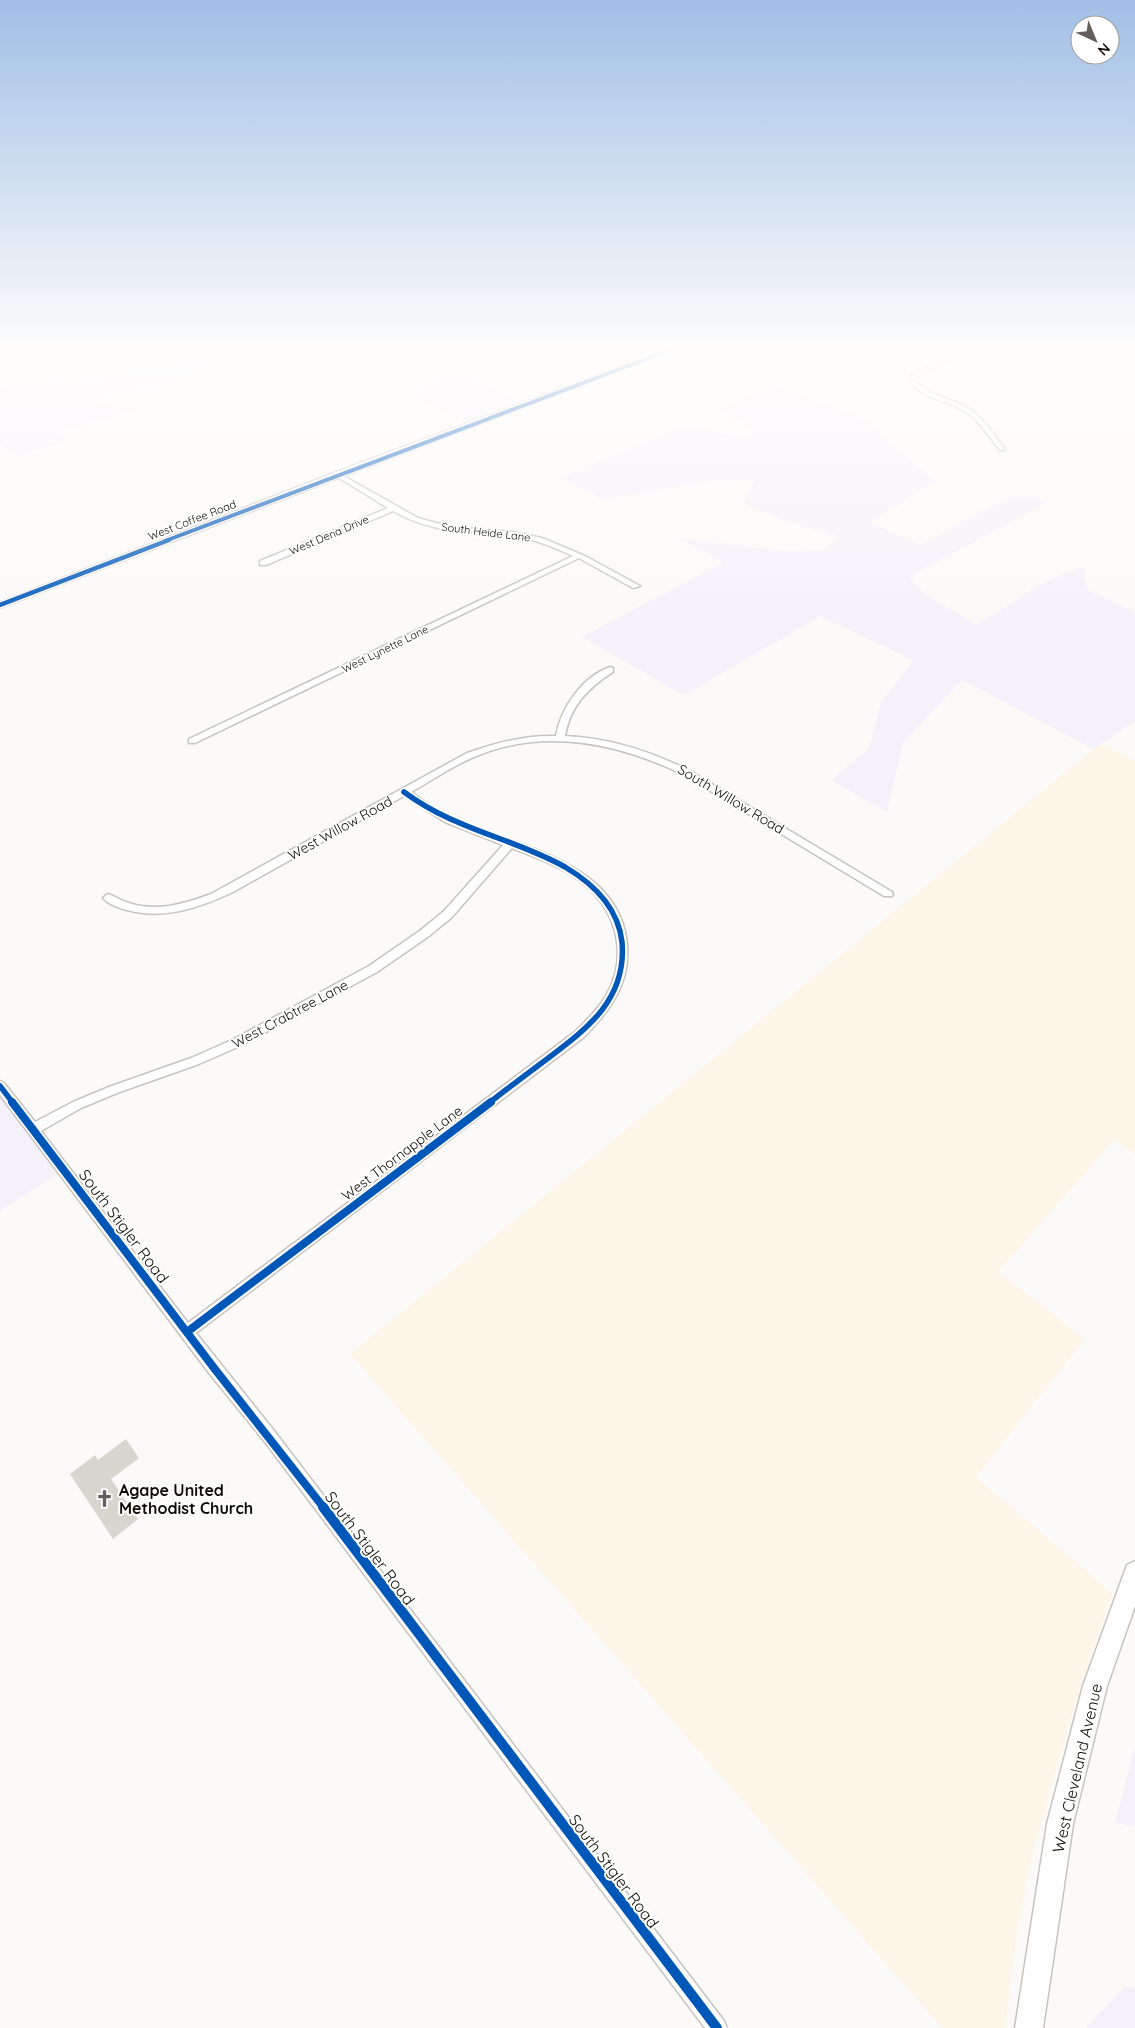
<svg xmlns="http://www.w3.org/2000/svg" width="1135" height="2028" viewBox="0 0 1135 2028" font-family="Quicksand,sans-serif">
<rect width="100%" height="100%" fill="#fcfaf8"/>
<polygon fill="#fef6e8" points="1100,744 1135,761 1135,1154 1114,1140 998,1272 1085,1339 976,1477 1112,1593 1068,1726 1033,1852 1017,1930 1005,2028 942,2028 350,1354"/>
<g fill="#f5f1fb">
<path d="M 210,349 L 243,349 C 219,364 197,377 169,385 C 146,391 112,385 96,403 L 114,407 L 153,406 L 60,431 L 66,441 L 17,457 L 0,444 L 0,387 L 36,381 L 106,377 Z"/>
<polygon points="306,349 374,349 344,366"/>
<polygon points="413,349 512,349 458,369"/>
<polygon points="461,371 519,401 464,422 409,394 420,389 433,379"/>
<polygon points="773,384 870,421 876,431 936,481 870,522 920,545 1006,498 1036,498 1047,503 910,576 922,592 977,625 1046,581 1084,567 1087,589 1135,612 1135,721 1094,749 962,680 903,743 887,812 831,780 869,749 881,702 914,661 821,616 684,695 582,637 724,562 676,538 787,551 825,550 840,536 783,521 743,504 754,480 705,482 604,500 560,478 684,426 740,437 755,431 719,410"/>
<polygon points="0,1095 58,1174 0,1211"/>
<polygon points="1135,1746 1135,1826 1115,1823"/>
<polygon points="1126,1986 1135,1988 1135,2028 1086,2028"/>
</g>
<polygon fill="#d8d4ce" points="126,1439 139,1458 111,1479 138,1519 113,1539 70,1474 95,1455 98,1460"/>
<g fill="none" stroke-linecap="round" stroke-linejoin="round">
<defs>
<g id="minor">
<path d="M 962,349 L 968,349 L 955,358 L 917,377 L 916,382 C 931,396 950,398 968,408 C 983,417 993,434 1004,448 L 1004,450 L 1000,450 C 989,437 980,421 966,412 C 947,400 925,400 910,382 L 912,375 L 951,356 Z"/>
<path d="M 338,473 L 418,518 L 451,527 L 513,532 L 542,538 L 585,556 L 640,586 L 633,588 L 579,558 L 195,743 L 189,743 L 189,739 L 573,556 C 554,547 534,539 514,536 C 467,529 438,536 393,511 L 266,565 L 260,565 L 260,561 L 388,508 L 336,476 L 335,475 Z"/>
<path d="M 610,667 L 613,668 L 613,672 C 588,688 570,706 565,736 C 610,738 650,751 690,771 L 892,892 L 893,894 L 892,896 L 884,896 L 684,775 C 619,743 543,727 474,757 C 452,766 431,781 411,792 C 426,803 442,814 460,821 C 521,847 620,864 627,944 C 631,982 610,1011 584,1037 L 196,1333 L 275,1432 L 724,2021 L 727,2028 L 705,2028 L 265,1442 L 209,1373 L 0,1095 L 0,1081 L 4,1083 L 35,1122 L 73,1102 L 109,1087 L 191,1058 L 232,1040 L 369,966 L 421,930 L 444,911 L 503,845 L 445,822 L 404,796 L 233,892 C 199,908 164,920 127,910 C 119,908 108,904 103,898 L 108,894 C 114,896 120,900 126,902 C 154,913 184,904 211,894 L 467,753 C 496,743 525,735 556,736 C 561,708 582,677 610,667 ZM 512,848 C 537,858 566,868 586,886 C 618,914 628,958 606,996 C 598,1009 587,1020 576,1031 L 188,1323 L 41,1131 L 81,1108 L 117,1093 L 199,1064 L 240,1046 L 377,972 L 429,936 L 452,917 Z"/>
</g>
<polygon id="tertiary" points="667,349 676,349 0,608 0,602 359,463"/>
<polygon id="secondary" points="1135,1561 1135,1606 1107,1686 1073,1824 1043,2028 1015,2028 1047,1824 1083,1686 1127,1565"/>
</defs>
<use href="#minor" stroke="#c7c4bf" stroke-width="3"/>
<use href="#tertiary" stroke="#c7c4bf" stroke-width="2"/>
<use href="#secondary" stroke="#c7c4bf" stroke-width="3"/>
<use href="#minor" fill="#fffefe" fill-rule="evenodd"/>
<use href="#tertiary" fill="#fffefe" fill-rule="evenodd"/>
<use href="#secondary" fill="#fffefe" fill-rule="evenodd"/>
<defs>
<polyline id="cycleway-far4" points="165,541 673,349"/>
<polyline id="cycleway-far3" points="0,605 169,540"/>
<g id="cycleway-far2">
<path d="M 404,792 C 457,831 511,837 565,867 C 594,884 618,907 622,942 C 627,999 588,1028 547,1059 C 527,1074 508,1088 489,1103"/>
<polyline points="0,1086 13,1103"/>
</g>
<g id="cycleway-far1">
<polyline points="12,1102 214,1368 324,1508"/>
<polyline points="187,1332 491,1102"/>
</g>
<polyline id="cycleway" points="323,1507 717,2028"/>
</defs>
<use href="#cycleway-far4" stroke="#fff" stroke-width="5.5"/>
<use href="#cycleway-far3" stroke="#fff" stroke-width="7"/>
<use href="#cycleway-far2" stroke="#fff" stroke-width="9"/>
<use href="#cycleway-far1" stroke="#fff" stroke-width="11"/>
<use href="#cycleway" stroke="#fff" stroke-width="13"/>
<use href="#cycleway-far4" stroke="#0057b8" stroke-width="4"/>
<use href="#cycleway-far3" stroke="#0057b8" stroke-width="4.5"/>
<use href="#cycleway-far2" stroke="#0057b8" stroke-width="5.5"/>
<use href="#cycleway-far1" stroke="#0057b8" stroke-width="8"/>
<use href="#cycleway" stroke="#0057b8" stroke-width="10"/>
</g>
<linearGradient id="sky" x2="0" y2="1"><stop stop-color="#a1bfe6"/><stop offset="0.55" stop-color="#fefdfc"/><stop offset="1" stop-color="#fefdfc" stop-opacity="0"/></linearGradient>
<rect width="1135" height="633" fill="url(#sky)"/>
<defs>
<symbol id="church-bare" viewBox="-9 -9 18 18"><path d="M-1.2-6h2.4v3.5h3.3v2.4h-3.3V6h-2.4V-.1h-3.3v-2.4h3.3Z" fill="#635f5a" stroke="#fff" stroke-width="2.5" paint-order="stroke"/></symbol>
</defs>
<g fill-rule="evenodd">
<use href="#church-bare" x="92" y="1486" width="25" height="25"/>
</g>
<g text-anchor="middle" stroke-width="4" stroke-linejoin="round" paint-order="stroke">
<g font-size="11" fill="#100c05" stroke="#fff">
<text transform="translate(192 520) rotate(-21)" y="4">West Coffee Road</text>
<text transform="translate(486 532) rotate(7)" y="4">South Heide Lane</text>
<text transform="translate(329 535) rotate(-23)" y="4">West Dena Drive</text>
<text transform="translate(385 649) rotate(-26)" y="4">West Lynette Lane</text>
</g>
<g font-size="14" fill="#100c05" stroke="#fff">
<text transform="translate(731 799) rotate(31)" y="5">South Willow Road</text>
<text transform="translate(340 828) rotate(-29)" y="5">West Willow Road</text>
<text transform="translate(290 1014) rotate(-28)" y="5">West Crabtree Lane</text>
<text transform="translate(402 1153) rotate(-37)" y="5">West Thornapple Lane</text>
</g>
<g font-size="16" fill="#100c05" stroke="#fff">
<text transform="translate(124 1226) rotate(53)" y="6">South Stigler Road</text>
<text transform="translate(370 1548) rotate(53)" y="6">South Stigler Road</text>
<text transform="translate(1077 1768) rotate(-77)" y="6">West Cleveland Avenue</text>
<text transform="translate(614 1871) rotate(53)" y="6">South Stigler Road</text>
</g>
<g font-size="16" font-weight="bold" fill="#100c05" stroke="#fff" text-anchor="start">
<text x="119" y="1496">Agape United<tspan x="119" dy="18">Methodist Church</tspan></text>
</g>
</g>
<g transform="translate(1095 40) rotate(136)"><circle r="24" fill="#ffffff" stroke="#9f9e9b"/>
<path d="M0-4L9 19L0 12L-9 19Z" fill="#635f5a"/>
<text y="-8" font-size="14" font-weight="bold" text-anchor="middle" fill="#100c05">N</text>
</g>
</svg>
